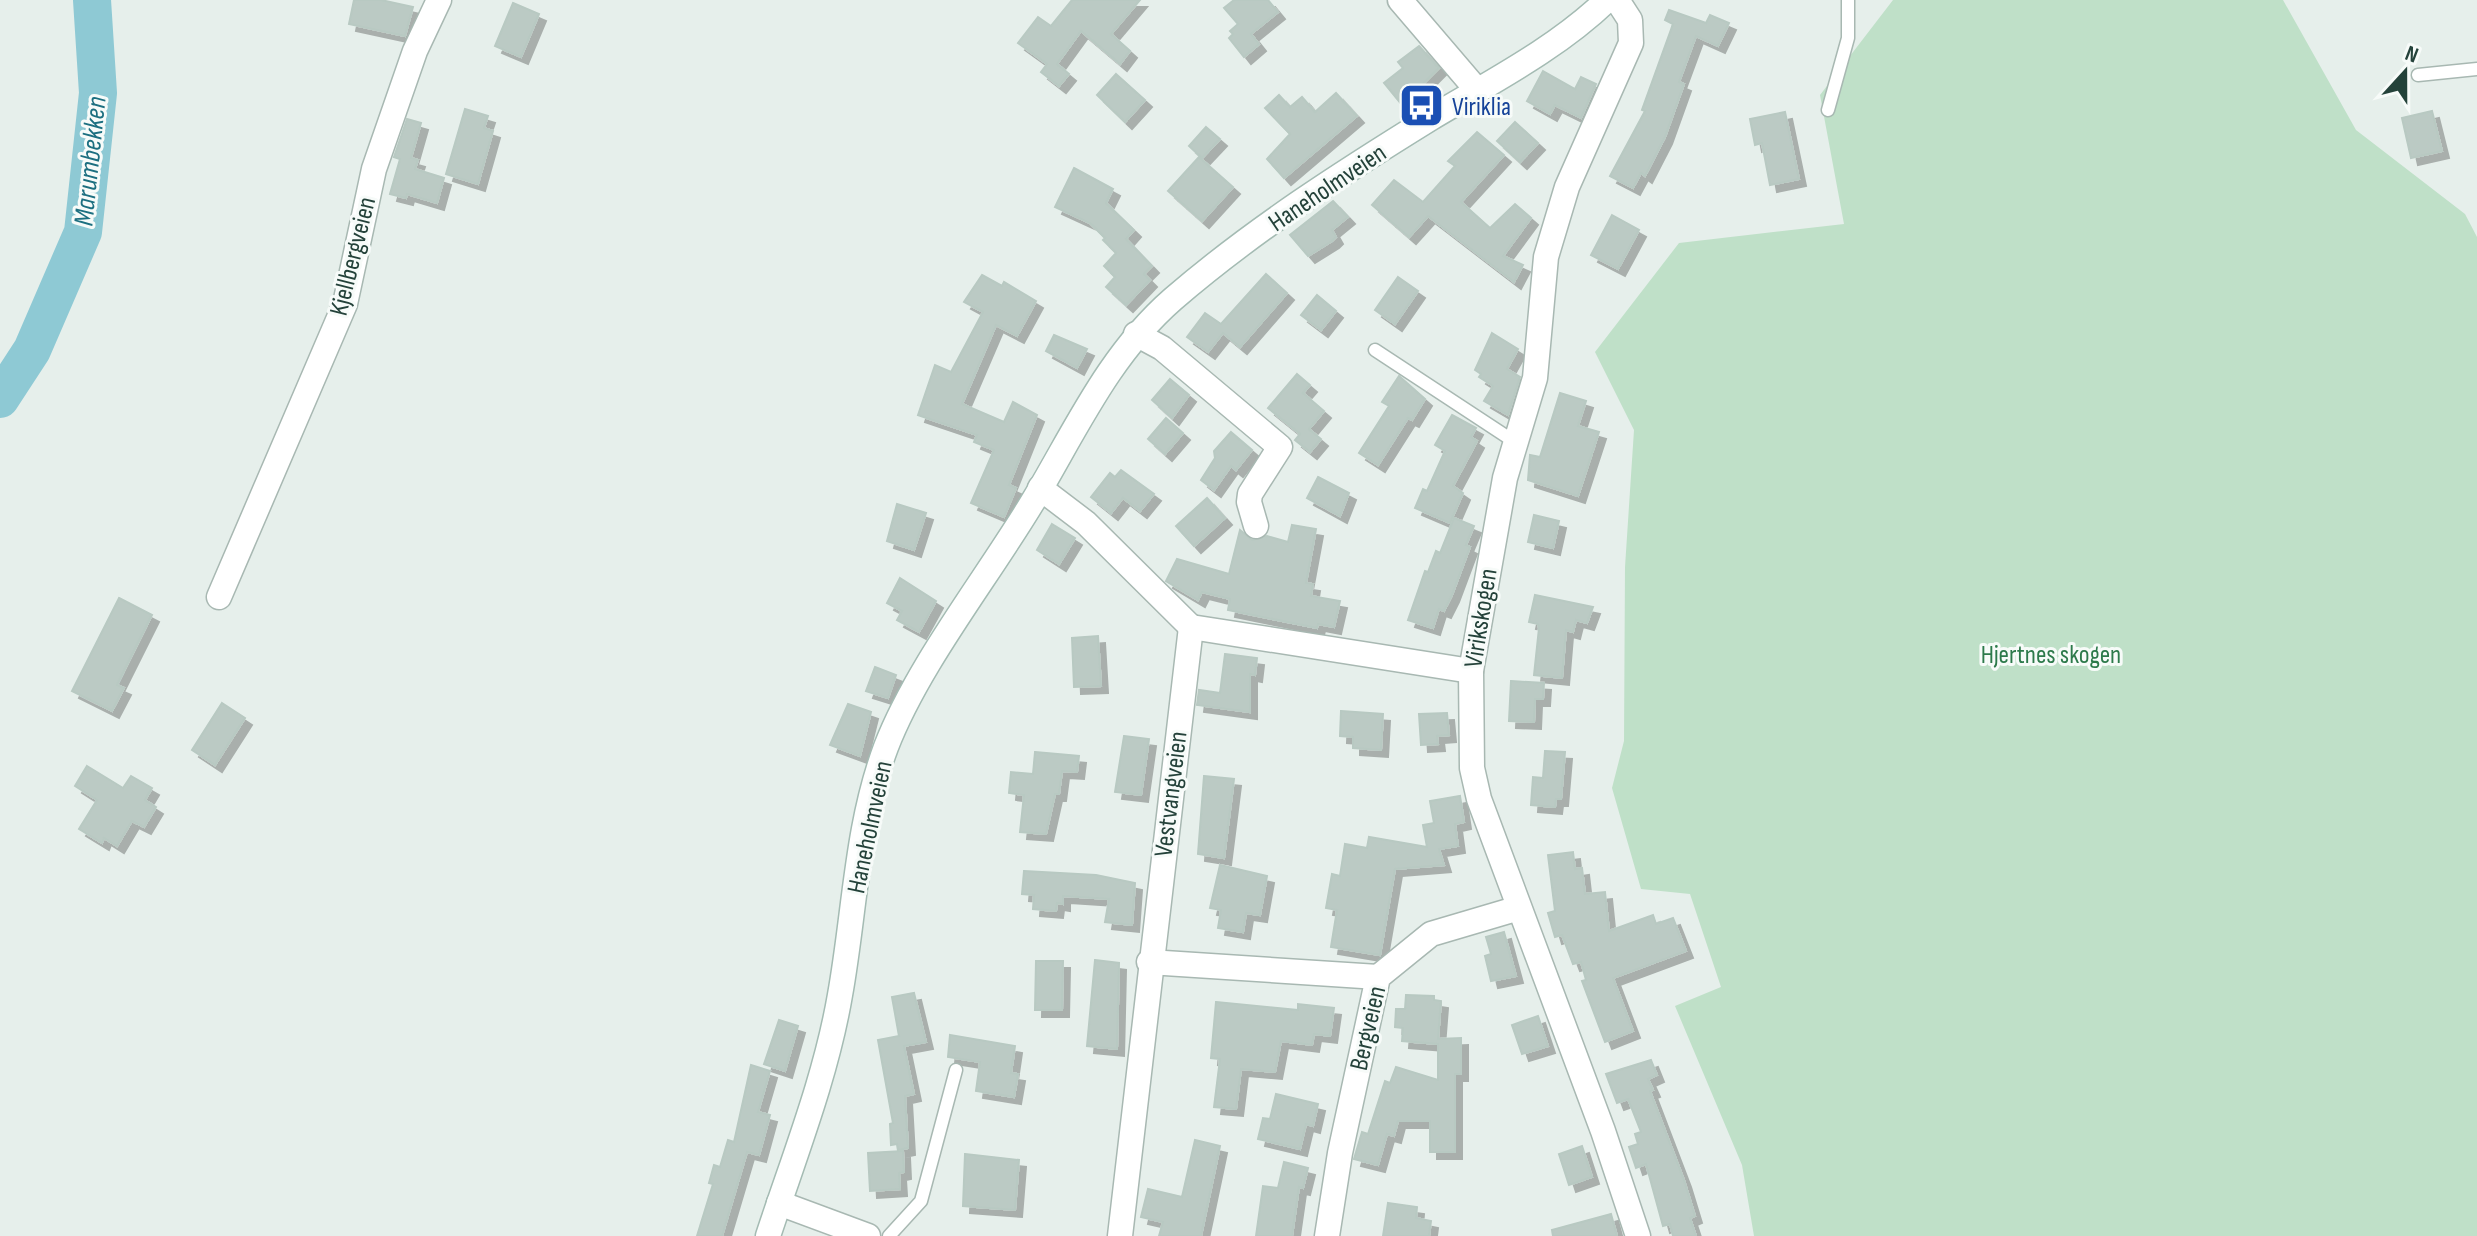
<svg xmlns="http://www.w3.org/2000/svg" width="2477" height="1236" viewBox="0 0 2477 1236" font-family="'Sofia Sans Condensed',sans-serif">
<defs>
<filter id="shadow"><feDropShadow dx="7" dy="7" stdDeviation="0" flood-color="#0004"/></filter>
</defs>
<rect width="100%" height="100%" fill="#e6efeb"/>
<polygon fill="#bfe0c8" points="1893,0 2283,0 2356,130 2465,214 2477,237 2477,1236 1754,1236 1742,1165 1675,1006 1721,987 1690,894 1641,889 1612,788 1624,741 1625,567 1634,430 1595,352 1679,243 1844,224 1820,95"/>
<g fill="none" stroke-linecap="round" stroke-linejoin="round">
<polyline stroke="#8ec9d4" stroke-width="38" points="0,399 32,350 83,232 98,93 92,0"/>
</g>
<g fill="#bbcac4" stroke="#b8c9c2" stroke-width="2" filter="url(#shadow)">
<polygon points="354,0 381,0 413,7 405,36 349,24"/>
<polygon points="1072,0 1140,0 1111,34 1130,51 1120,64 1081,31 1057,64 1069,74 1059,86 1041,72 1047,64 1018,43 1038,17 1051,26"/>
<polygon points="1234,0 1268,0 1278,12 1251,34 1259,44 1244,57 1229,38 1233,34 1230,31 1238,24 1224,8"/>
<polygon points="513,3 539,14 521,57 495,46"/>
<polygon points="1669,10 1706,23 1710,15 1729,23 1718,46 1696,36 1679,82 1684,84 1665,137 1645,176 1641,173 1633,188 1610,176 1645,111 1642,110 1673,24 1665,20"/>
<polygon points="1419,46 1439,68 1402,105 1384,83 1403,68 1398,62"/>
<polygon points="1543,71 1575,89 1581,77 1596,84 1581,118 1555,105 1550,114 1527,101"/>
<polygon points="1116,74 1145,100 1125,122 1097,95"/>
<polygon points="1336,93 1357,116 1284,178 1267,159 1290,134 1265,108 1279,95 1290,107 1302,97 1315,112"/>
<polygon points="465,109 488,116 484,128 493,131 478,184 446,174"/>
<polygon points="2432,111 2442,151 2411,158 2402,118"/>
<polygon points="1785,112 1799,179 1770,185 1762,143 1755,145 1750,119"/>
<polygon points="407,119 421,123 411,158 418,160 415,169 444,178 437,203 407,194 406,198 390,194 400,159 394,157"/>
<polygon points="1515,122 1538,143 1520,162 1497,141"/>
<polygon points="1206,127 1220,139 1202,158 1189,146"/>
<polygon points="1477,132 1504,155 1461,202 1490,228 1515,204 1531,218 1503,256 1523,265 1514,282 1428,216 1409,237 1372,205 1394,180 1423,202 1455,166 1448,161"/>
<polygon points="1199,157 1233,187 1202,221 1168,191"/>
<polygon points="1074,168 1113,189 1106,203 1134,230 1126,239 1152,266 1144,274 1150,280 1126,305 1106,287 1115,277 1104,266 1116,253 1103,240 1105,238 1090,223 1055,207"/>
<polygon points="1333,201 1348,217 1332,230 1336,237 1332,241 1308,256 1290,235"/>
<polygon points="1612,215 1639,230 1618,269 1591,255"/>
<polygon points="1266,274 1287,293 1240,347 1223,333 1208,352 1187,337 1205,313 1221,324"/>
<polygon points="982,275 1002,286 1004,282 1036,301 1017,336 996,325 962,404 1004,422 1013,402 1037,415 1009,485 1016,488 1004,517 971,503 994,450 974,442 977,435 918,415 935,365 951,372 983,312 964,302"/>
<polygon points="1398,277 1418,291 1395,324 1375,310"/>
<polygon points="1317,295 1336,311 1321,330 1301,315"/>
<polygon points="1492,333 1518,349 1507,369 1520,377 1508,415 1484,401 1493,386 1479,377 1481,374 1475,370"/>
<polygon points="1054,335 1087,349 1077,368 1046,351"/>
<polygon points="1297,374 1310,385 1303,393 1324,411 1309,429 1321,439 1310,452 1295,440 1300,434 1268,408"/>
<polygon points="1399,376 1425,399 1412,420 1408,418 1378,465 1359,453 1389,406 1382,402"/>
<polygon points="1170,379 1189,395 1172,418 1152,400"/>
<polygon points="1560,393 1586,401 1578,426 1599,432 1578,496 1528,480 1530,455 1540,457"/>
<polygon points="1452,415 1476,428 1471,437 1477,441 1453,486 1463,493 1450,523 1415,508 1423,489 1427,491 1445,451 1435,445"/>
<polygon points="1166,418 1183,433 1165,454 1148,439"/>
<polygon points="1231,432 1252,450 1236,470 1231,466 1214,490 1201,480 1215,458 1214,451"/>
<polygon points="1121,470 1154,494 1140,511 1123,498 1111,513 1091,497 1110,473 1115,477"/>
<polygon points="1318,477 1349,493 1340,516 1307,498"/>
<polygon points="1207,498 1225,518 1194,546 1176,526"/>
<polygon points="897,504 926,513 914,550 887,541"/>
<polygon points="1534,515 1559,521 1553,548 1528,542"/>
<polygon points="1454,518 1474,526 1466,545 1470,547 1452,595 1444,611 1439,609 1433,628 1408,620 1425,571 1428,572 1436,551 1440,553"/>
<polygon points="1052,524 1075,538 1059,564 1037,550"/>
<polygon points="1292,525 1316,529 1306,583 1313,584 1311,596 1340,601 1334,627 1318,624 1317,628 1228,610 1230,599 1202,592 1198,600 1166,581 1177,559 1229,574 1240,530 1252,540 1267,536 1288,542"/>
<polygon points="900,578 936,601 919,632 897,620 902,611 887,603"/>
<polygon points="1535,595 1593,607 1587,623 1576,620 1573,632 1566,630 1562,678 1534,675 1539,628 1538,624 1529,622"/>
<polygon points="119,598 152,615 117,685 124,688 112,711 72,691"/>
<polygon points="1098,636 1101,686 1074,687 1072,638"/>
<polygon points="1225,654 1257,658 1255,675 1250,674 1250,712 1197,705 1199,690 1220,693"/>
<polygon points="875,667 896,675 888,698 866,691"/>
<polygon points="1511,681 1544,683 1543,699 1535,699 1534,722 1509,721"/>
<polygon points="222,703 245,718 215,765 192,750"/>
<polygon points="848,704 871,712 860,756 830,745"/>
<polygon points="1341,711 1383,714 1381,750 1353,748 1353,737 1340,736"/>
<polygon points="1447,713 1449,735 1437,736 1438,744 1421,745 1419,714"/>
<polygon points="1124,736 1149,739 1141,795 1115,792"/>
<polygon points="1545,751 1565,752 1561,799 1556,799 1555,807 1531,805 1533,777 1543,778"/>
<polygon points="1035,752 1079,756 1077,772 1062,771 1059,794 1055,794 1046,834 1020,832 1024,795 1009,793 1011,772 1033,774"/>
<polygon points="87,766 123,788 131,776 152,788 145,800 156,807 144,827 132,821 117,846 104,838 102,843 79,829 97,800 75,786"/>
<polygon points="1204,776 1234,779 1224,858 1198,854"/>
<polygon points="1460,796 1464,822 1455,824 1458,846 1439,849 1444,865 1395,869 1380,955 1331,947 1337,910 1326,908 1332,874 1340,876 1345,844 1367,848 1369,837 1427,847 1423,825 1434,823 1430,801"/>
<polygon points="1573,852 1575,869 1582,868 1585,894 1605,892 1609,931 1653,915 1656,924 1673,918 1686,951 1613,978 1633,1031 1605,1042 1582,981 1586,980 1581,962 1573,964 1562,935 1555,937 1548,913 1555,911 1548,855"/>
<polygon points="1220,865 1267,876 1260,915 1246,913 1243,932 1218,928 1221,910 1210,908"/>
<polygon points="1024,871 1096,875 1135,883 1132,925 1105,922 1109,899 1063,896 1063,904 1057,903 1056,911 1033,909 1034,895 1022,894"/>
<polygon points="1504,932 1516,976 1491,981 1485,956 1491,954 1486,937"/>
<polygon points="1095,960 1119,963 1117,1049 1087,1046"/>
<polygon points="1036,961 1063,961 1062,1010 1035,1010"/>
<polygon points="914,993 926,1042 904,1046 914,1094 905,1096 908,1148 898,1150 897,1144 891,1145 890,1124 893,1123 878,1040 899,1036 892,997"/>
<polygon points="1406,995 1434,996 1434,1000 1441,1001 1438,1039 1461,1038 1461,1074 1455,1074 1455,1152 1430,1152 1430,1121 1398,1121 1394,1136 1387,1134 1378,1165 1354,1159 1362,1132 1368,1134 1385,1081 1390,1083 1396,1067 1438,1080 1438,1044 1402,1041 1403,1028 1395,1027 1396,1009 1405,1009"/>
<polygon points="1216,1002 1298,1010 1298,1004 1334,1008 1330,1036 1314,1034 1312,1045 1281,1041 1275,1072 1241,1069 1236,1109 1214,1107 1220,1059 1211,1058"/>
<polygon points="1538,1016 1548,1046 1522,1054 1512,1025"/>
<polygon points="779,1020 798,1026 785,1071 764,1064"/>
<polygon points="950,1035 1015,1046 1011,1073 1018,1074 1014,1097 976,1091 980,1062 948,1057"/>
<polygon points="1651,1060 1657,1075 1648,1079 1653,1090 1650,1091 1684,1180 1695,1216 1690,1218 1696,1236 1673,1236 1670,1224 1663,1226 1646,1164 1636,1168 1629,1147 1638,1144 1635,1134 1641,1132 1628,1099 1617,1103 1606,1074"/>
<polygon points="751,1065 770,1071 758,1112 770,1115 759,1155 747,1152 722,1236 697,1236 713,1184 709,1183 714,1165 720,1167 728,1140 734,1142"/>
<polygon points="1276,1094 1318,1104 1313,1126 1306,1124 1300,1149 1258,1139 1263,1118 1270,1119"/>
<polygon points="1195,1140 1220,1146 1201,1236 1159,1236 1163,1222 1141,1217 1148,1189 1182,1197"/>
<polygon points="1582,1146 1592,1177 1569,1185 1559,1154"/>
<polygon points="903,1151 904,1172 899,1173 900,1189 870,1191 868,1153"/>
<polygon points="965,1154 1019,1160 1015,1210 963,1206"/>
<polygon points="1284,1162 1308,1168 1303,1188 1299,1187 1292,1236 1256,1236 1263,1186 1278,1188"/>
<polygon points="1388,1203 1417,1207 1416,1218 1431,1221 1429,1236 1383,1236"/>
<polygon points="1611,1214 1617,1236 1553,1236 1552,1230"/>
</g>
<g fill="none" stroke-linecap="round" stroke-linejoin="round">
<defs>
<g id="service">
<polyline points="2418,75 2477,69"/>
<polyline points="1828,110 1848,38 1848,0"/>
<polyline points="1375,350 1515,442"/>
<polyline points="889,1236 921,1201 956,1070"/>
</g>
<g id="minor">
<polyline points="1400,0 1477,90"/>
<polyline points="1617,0 1630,20 1631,43 1567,187 1546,257 1535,378 1505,478 1471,671 1472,768 1479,799 1603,1131 1638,1236"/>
<polyline points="1136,334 1162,348 1280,447 1250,494 1249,502 1256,526"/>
<polyline points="1040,488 1086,523 1191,627"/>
<polyline points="219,597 345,304 374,169 415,51 439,0"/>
<polyline points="1149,962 1378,977"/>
<polyline points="779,1203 868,1236"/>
<polyline points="1120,1236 1191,627 1471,671"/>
<polyline points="1327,1236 1340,1153 1378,977 1431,934 1519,908"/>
</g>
<path id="secondary" d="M 768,1236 C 794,1157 826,1077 840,995 C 855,912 856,827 886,747 C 918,664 988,577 1035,498 C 1077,427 1110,354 1173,299 C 1253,230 1342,173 1431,118 C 1491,82 1556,49 1607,0"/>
</defs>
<use href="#service" stroke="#a8b8b2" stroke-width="15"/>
<use href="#minor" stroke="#a8b8b2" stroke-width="27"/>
<use href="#secondary" stroke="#a4bbb3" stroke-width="27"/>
<use href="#service" stroke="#fff" stroke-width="12"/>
<use href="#minor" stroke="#fff" stroke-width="24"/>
<use href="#secondary" stroke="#fff" stroke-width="24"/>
</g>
<defs>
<symbol id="bus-square" viewBox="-11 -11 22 22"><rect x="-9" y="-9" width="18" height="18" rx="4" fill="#1a4fb4" stroke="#f7fbf9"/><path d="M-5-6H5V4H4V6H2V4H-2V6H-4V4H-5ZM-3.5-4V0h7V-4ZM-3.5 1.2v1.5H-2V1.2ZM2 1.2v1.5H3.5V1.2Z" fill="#fff"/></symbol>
</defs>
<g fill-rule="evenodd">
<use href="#bus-square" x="1396" y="80" width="51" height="51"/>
</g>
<g text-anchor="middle" stroke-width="6" stroke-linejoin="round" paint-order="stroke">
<g font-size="26" fill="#164399" stroke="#f7fbf9" text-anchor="start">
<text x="1452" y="115">Viriklia</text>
</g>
<g font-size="26" fill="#24423a" stroke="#f7fbf9">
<text transform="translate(1327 187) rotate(-34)" y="9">Haneholmveien</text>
<text transform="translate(352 256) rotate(-76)" y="9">Kjellbergveien</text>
<text transform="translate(1480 618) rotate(-81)" y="9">Virikskogen</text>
<text transform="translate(1170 794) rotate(-83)" y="9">Vestvangveien</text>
<text transform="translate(869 827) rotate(-78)" y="9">Haneholmveien</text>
<text transform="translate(1367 1028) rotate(-77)" y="9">Bergveien</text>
</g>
<g font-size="26" fill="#2d7a4b" stroke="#f7fbf9">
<text x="2051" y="663">Hjertnes skogen</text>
</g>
<g font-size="28" font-style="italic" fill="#1c6f80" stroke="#f7fbf9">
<text transform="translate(89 161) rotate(-84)" y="10">Marumbekken</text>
</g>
</g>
<g transform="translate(2405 72) rotate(21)" stroke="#f7fbf9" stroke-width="6" paint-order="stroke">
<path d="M0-6L14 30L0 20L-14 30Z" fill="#24423a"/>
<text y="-12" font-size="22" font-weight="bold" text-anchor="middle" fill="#24423a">N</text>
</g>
</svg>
